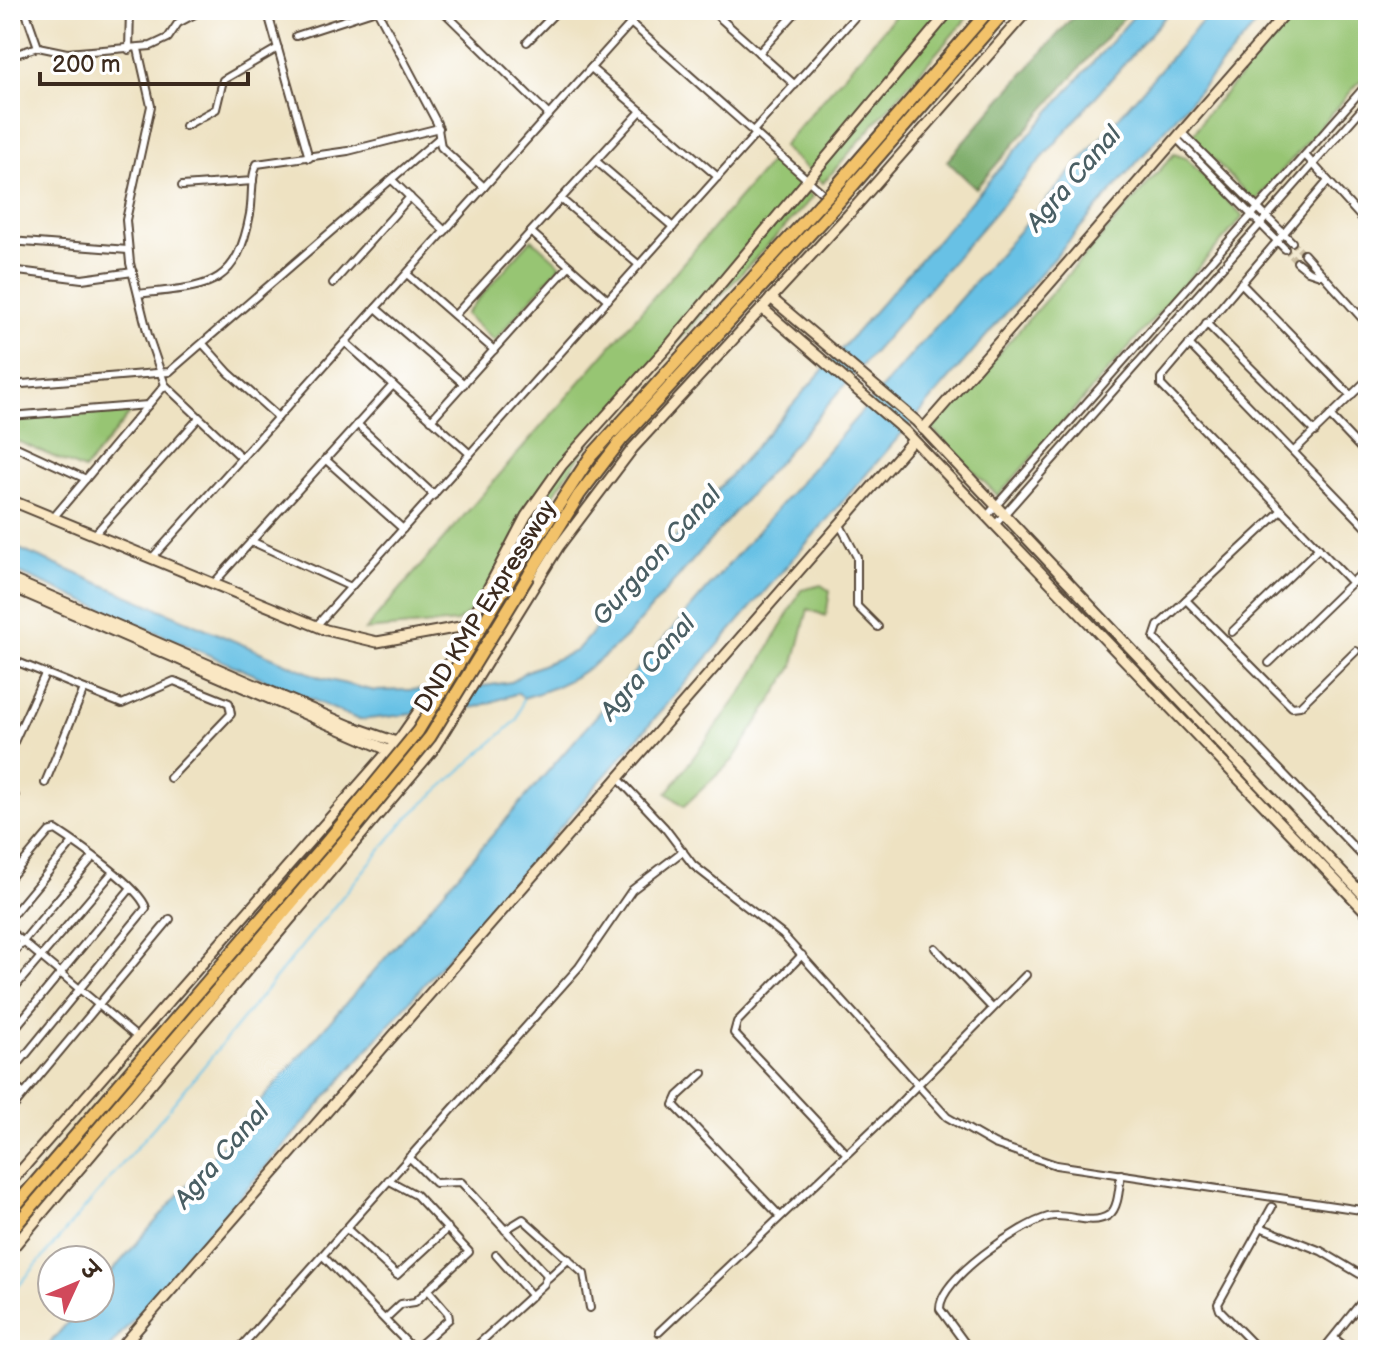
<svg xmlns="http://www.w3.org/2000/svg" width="1378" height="1360" viewBox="0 0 1378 1360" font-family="'Balsamiq Sans','Playpen Sans Deva',sans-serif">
<rect width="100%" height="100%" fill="#fff"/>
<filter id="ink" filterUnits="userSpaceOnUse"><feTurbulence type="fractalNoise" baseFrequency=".0125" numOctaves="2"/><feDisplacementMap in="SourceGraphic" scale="16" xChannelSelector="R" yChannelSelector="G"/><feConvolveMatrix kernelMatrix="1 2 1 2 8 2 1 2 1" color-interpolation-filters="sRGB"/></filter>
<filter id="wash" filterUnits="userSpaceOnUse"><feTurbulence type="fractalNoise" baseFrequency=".006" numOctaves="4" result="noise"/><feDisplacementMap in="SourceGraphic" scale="32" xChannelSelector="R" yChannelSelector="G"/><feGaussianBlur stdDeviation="1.8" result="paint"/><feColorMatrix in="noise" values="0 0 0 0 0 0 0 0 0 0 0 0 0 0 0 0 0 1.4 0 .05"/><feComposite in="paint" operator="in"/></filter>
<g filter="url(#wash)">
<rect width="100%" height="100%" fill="#eee2c2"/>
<g fill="#97c573" stroke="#697848" stroke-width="2">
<polygon points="900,10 974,10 823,183 782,147"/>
<polygon points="1300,10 1368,10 1368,72 1255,202 1192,137 1206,114"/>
<polygon points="1174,154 1186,158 1243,217 998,496 932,429"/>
<polygon points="773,159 813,197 604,420 479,605 457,622 365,630"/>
<polygon points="532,239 561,265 494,341 465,314"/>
<polygon points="132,411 84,470 10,438 10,418"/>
<polygon points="821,585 830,591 826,616 808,609 793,667 733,760 684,806 667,793 752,678 801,590"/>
</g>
<polygon fill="#79aa65" stroke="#5a6a42" stroke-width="2" points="1079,10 1130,10 976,188 947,161"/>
<g fill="#67c1e5" stroke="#517682" stroke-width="2">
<path d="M 1139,10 L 1171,10 L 627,636 C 594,667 567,686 523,698 L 518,693 L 477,707 L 359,720 L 10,569 L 10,545 L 321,678 L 375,691 L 469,688 L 511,682 L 525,672 L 576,651 Z"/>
<polygon points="1212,10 1269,10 107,1350 44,1350 80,1308 100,1308 100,1285"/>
</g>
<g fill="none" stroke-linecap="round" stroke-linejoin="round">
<polyline stroke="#67c1e5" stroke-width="2" points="10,1296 159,1121 405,820 517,720 523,699"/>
</g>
</g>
<g filter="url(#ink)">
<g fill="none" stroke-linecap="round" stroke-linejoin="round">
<g stroke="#cabda1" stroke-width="6" stroke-dasharray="6 3" stroke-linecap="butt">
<polyline points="1292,242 1304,254"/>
<polyline points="1285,249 1297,262"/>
</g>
<defs>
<g id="street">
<polyline points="25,10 38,47"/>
<polyline points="267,10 309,158"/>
<polyline points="377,10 437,123 441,147 484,187"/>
<polyline points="442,10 549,115"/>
<polyline points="616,10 827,197"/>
<polyline points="711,10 795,85"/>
<polyline points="296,36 376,10"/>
<polyline points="527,42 558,10"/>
<polyline points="138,49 151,106 126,220 130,263 148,335 165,385 242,458"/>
<polyline points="129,50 130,10"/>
<polyline points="759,53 798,10"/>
<polyline points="10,56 38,47 67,53 151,46 168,38 178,23 202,10"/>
<polyline points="591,68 718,177"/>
<polyline points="185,126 216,109 223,80 278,48"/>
<polyline points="753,131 861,10"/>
<polyline points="1183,134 1292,242"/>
<polyline points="1178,140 1285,249"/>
<polyline points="1305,155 1368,225"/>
<polyline points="596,161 673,227"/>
<polyline points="392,180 445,231"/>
<polyline points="1328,181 1161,378 1161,385 1352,583"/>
<polyline points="182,186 253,181"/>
<polyline points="561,199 639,265"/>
<polyline points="531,232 608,300"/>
<polyline points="10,241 128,250"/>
<polyline points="1304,254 1368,325"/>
<polyline points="1297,262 1308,271 1320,275"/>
<polyline points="10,270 82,279 133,272"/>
<polyline points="407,274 494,350"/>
<polyline points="333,283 410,197"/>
<polyline points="1241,283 1351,396"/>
<path d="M 138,294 C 206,286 236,290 250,214 C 253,198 250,178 257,164 L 348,151 L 439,128"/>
<polyline points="376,308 464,384"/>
<polyline points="455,315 641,111"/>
<polyline points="1206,323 1315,432"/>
<polyline points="345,342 470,454"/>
<polyline points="1189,344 1368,529"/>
<polyline points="204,345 229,373 278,417"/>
<polyline points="10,385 169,372 439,138"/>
<polyline points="10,416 148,405"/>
<polyline points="1330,416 1368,456"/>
<polyline points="431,420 569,266"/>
<polyline points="357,424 434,495"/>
<polyline points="10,444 86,479"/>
<polyline points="1294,451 1368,379"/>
<polyline points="325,459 403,529"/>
<polyline points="1282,510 1158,626 1154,638 1368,862"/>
<polyline points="986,517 1368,83"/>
<polyline points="53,518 165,385"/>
<polyline points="840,525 857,557 857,606 878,627"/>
<polyline points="995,525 1368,102"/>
<polyline points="94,535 198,419"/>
<polyline points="251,541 351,587"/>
<polyline points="151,559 631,23"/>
<polyline points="213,584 393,385"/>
<polyline points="1186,600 1292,707 1300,706 1356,651"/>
<polyline points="316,626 756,134"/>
<polyline points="1232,632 1319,548"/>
<polyline points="10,659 122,704 174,681 229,703 231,714 170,778"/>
<polyline points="1269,663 1368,567"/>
<polyline points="10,741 14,742 45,674"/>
<polyline points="618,778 665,828 693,865 783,935 947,1117 994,1144 1056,1165 1368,1211"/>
<polyline points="45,783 84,689"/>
<polyline points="10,790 15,796 10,805"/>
<path d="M 10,878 L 49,832 L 56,830 C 76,843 140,887 146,908 L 10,1074"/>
<polyline points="10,918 73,842"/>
<polyline points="10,931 137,1037"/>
<polyline points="935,948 992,1008"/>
<polyline points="802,955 737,1022 734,1033 846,1153"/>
<polyline points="10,957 93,857"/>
<polyline points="10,993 112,873"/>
<polyline points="10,1034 130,889"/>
<polyline points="703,1073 678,1096 674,1105 779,1215"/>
<polyline points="10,1082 24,1094"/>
<polyline points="10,1111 170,919"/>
<polyline points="409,1157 435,1183 461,1182 547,1275 544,1284 472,1350"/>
<polyline points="1260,1227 1321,1251 1368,1279"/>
<polyline points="347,1229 397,1275 448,1228"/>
<polyline points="505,1230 523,1219 584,1274 590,1308"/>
<polyline points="496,1255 532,1296"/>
<polyline points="323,1256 414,1350"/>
<polyline points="548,1278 569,1259"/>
<polyline points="1357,1310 1368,1319"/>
<polyline points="385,1319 401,1304 415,1302 469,1252 416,1195 388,1180"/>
<polyline points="659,1332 888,1115 1026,975"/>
<polyline points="1334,1338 1349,1350"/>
<polyline points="238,1350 579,967 632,890 683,851"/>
<polyline points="414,1350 449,1319 448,1313 429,1291"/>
<path d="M 970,1350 L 940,1309 C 939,1279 1021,1224 1048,1217 C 1067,1212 1091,1227 1109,1215 C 1119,1208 1119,1186 1121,1174"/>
<polyline points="1259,1350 1220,1310 1218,1304 1272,1207"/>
<polyline points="1323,1350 1368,1294"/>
</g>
<g id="secondary">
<polyline points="771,298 916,421 1368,900"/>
<polyline points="762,308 906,432 1368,914"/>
<polyline points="923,429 1288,10"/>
<polyline points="10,500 326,630 377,642 471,625"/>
<polyline points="10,579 350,726 396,742"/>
<polyline points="10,586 388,750"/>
<polyline points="10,1183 400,738 439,682 526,516 562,465 672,342 950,10"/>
<polyline points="10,1251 432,751 559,546 633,448 848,215 1028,10"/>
<polyline points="119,1350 913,440"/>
</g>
<g id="highway">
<polyline points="832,191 989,10"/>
<polyline points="843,197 1006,10"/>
<polyline points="517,568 591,456 820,204"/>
<polyline points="529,575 579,495 622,439 830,212"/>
<polyline points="10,1212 336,831"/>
<polyline points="10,1232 347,838"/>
</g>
</defs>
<use href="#street" stroke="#564637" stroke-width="10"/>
<use href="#secondary" stroke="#564637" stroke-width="13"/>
<use href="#highway" stroke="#564637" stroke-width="15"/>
<use href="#street" stroke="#fff" stroke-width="6"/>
<use href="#secondary" stroke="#fae7c3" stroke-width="9"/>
<use href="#highway" stroke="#f2c26a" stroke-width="11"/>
<defs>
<g id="highway-bridge">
<polyline points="820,204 832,191"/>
<polyline points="830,212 843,197"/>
<polyline points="336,831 418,731 517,568"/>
<polyline points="347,838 430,737 529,575"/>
</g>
</defs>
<use href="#highway-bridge" stroke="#564637" stroke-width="15" stroke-linecap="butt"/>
<use href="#highway-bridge" stroke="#f2c26a" stroke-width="11"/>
</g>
</g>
<g text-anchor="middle" stroke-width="8" stroke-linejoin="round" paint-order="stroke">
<g font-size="24" fill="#3b2a1e" stroke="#fff">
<text transform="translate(485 606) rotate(-58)" y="8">DND KMP Expressway</text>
</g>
<g font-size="26" font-style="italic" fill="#4a5f64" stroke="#fff">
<text transform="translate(1073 178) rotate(-49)" y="9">Agra Canal</text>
<text transform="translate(656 555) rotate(-48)" y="9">Gurgaon Canal</text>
<text transform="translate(647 667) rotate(-49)" y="9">Agra Canal</text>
<text transform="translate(221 1155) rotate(-49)" y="9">Agra Canal</text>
</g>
</g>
<rect width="1378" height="1360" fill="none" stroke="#fff" stroke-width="40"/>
<g transform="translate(76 1284) rotate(46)"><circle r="38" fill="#ffffff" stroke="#b1aaa5" stroke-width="2"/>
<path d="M0-6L14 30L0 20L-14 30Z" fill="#d1495b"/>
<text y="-12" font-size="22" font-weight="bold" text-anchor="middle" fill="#3b2a1e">उ</text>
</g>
<path d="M40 72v12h208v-12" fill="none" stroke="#3b2a1e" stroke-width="4"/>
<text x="52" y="72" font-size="24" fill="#3b2a1e" stroke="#ffffff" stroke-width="6" paint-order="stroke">200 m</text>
</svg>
